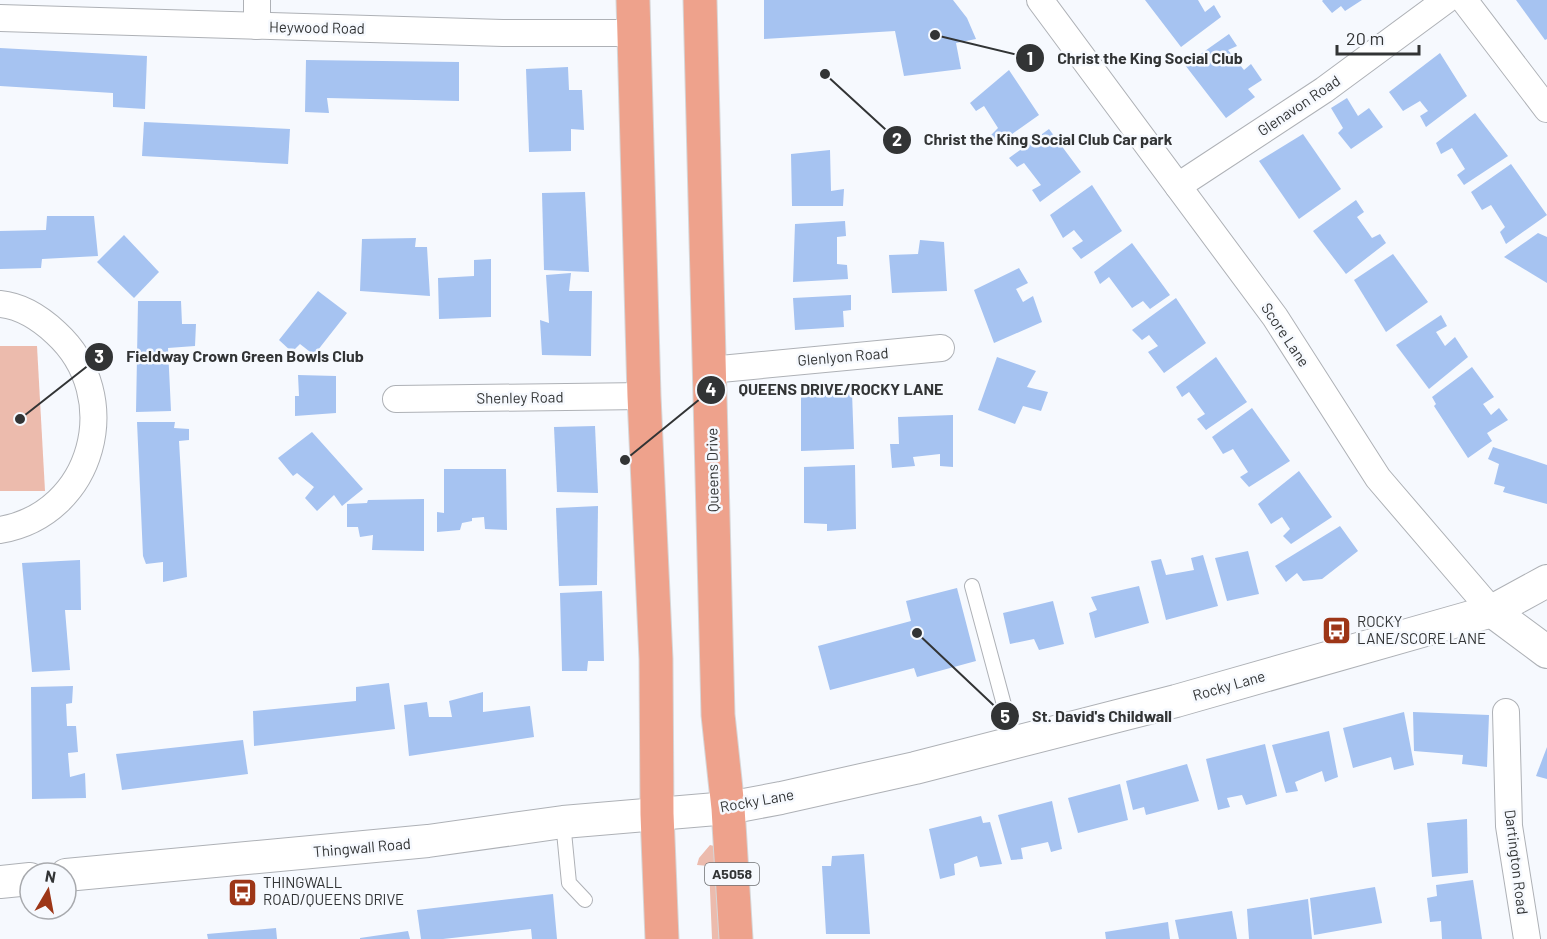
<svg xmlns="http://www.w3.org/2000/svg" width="1547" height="939" viewBox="0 0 1547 939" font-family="Barlow,sans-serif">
<rect width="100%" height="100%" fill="#f6f9fe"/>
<g fill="#ecbbad">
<polygon points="0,346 37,346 45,491 0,491"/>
<polygon points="710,845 714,846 721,939 712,939 709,866 697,865 699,858"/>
</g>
<g fill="#a6c3f1">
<polygon points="764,0 953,0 967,18 976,39 956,43 961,69 904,76 895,31 764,39"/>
<polygon points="1145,0 1198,0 1205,12 1214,5 1221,17 1181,47"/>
<polygon points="1323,0 1362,0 1345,11 1341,6 1332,13 1322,1"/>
<polygon points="1516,0 1547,0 1547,39 1545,40"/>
<polygon points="1229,34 1237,46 1228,50 1244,70 1251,64 1262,80 1248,89 1255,97 1226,118 1185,65"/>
<polygon points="0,48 147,56 145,109 113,107 113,93 0,86"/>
<polygon points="1440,53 1467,96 1426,127 1420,116 1428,111 1420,101 1403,111 1389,92"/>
<polygon points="306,60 459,62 459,101 327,98 329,113 305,112"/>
<polygon points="568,67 569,90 582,90 584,130 571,129 571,151 529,152 526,69"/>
<polygon points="1009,70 1039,115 998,144 991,135 998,128 984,106 976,111 970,103"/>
<polygon points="1347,98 1358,116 1369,108 1383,127 1351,149 1338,133 1343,128 1331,108"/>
<polygon points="1475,113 1508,156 1464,185 1457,175 1465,169 1452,148 1441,154 1436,143"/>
<polygon points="144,122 290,129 288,164 142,156"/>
<polygon points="1049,129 1081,172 1040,202 1032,190 1041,185 1024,163 1017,167 1009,158"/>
<polygon points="1303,134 1341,189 1299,219 1259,161"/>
<polygon points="830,150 831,191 844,189 843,206 792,206 791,154"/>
<polygon points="1511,164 1547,215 1506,244 1500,232 1505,227 1491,205 1482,210 1471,192"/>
<polygon points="1092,185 1122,231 1081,259 1072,248 1083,241 1074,230 1063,238 1050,215"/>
<polygon points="585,192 589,272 544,270 542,193"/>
<polygon points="1356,200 1364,212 1357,217 1372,238 1380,234 1386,243 1346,274 1313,231"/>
<polygon points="47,216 94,216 98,256 42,259 41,268 0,269 0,231 46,230"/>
<polygon points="845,221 846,236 837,237 837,264 847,265 848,279 793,282 795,224"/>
<polygon points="1538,233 1547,237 1547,283 1504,257"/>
<polygon points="124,235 159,272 134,298 97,262"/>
<polygon points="416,238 415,247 427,247 430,296 360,291 362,239"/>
<polygon points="920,240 944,242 947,291 892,293 889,255 918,254"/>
<polygon points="1132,243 1170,295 1150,309 1143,301 1132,308 1109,277 1100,284 1094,272"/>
<polygon points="1393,254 1428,302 1386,332 1354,280"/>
<polygon points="491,259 491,317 439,319 438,278 474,276 474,260"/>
<polygon points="1019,268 1028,283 1016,289 1023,302 1033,296 1042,322 994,343 974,290"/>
<polygon points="571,273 569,291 592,291 591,356 542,355 540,320 549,323 546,275"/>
<polygon points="318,291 347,313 314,355 300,344 292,352 279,340"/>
<polygon points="851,295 851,310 843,311 844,327 795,330 793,298"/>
<polygon points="1176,298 1206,343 1164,373 1148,352 1158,346 1149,335 1142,340 1132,330"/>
<polygon points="138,301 181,301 182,324 196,324 195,346 168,348 171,411 136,412"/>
<polygon points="1441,315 1447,326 1436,332 1445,346 1455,337 1468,357 1429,389 1396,345"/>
<polygon points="997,357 1036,371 1027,387 1048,392 1041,411 1023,406 1015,424 978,410"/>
<polygon points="1216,357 1247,402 1206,430 1197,419 1205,414 1189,392 1182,397 1176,387"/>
<polygon points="1472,367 1494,397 1483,404 1491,415 1499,408 1508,420 1487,433 1492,441 1468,458 1434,406 1436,404 1432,397"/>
<polygon points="298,375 336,376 336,413 295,416 295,396 299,396"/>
<polygon points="852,392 854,449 801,451 801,393"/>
<polygon points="1252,408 1290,461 1249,487 1240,477 1248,472 1233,449 1223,454 1212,437"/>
<polygon points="953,415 953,467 940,466 940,454 913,457 915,466 892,468 890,444 899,444 898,417"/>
<polygon points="137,422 175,422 174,428 189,429 189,440 179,441 187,577 163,582 163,562 146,564 143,556"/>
<polygon points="595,426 598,493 557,492 554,427"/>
<polygon points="312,432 363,489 342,506 334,495 317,511 305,498 314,487 297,473 293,476 278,458"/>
<polygon points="1493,447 1547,465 1547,504 1503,492 1505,487 1494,484 1499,464 1488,459"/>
<polygon points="855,465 856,529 827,531 827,524 804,523 804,467"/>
<polygon points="444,469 506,469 507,530 485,529 484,517 472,518 472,521 462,523 460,530 437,532 437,512 444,513"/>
<polygon points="1299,471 1332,517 1291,544 1283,536 1290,529 1282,517 1271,524 1258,504"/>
<polygon points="424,499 424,551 372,550 373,535 360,537 358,527 347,527 347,504 367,503 368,500"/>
<polygon points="598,506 597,585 559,586 556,508"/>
<polygon points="1340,526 1358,551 1322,579 1303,581 1297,573 1286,582 1275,566"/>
<polygon points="1248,551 1259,594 1227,601 1215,558"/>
<polygon points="1203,555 1218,606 1166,620 1151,561 1161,559 1166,575 1194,570 1191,558"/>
<polygon points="80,560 81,610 65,610 70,670 32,672 22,563"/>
<polygon points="1139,586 1149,623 1095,638 1089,613 1097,610 1091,597"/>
<polygon points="957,588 976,661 917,677 914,668 830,690 818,646 911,621 906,601"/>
<polygon points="602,591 604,661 588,661 587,671 562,671 560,593"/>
<polygon points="1053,601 1064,644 1039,650 1034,639 1010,644 1003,613"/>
<polygon points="389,683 395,729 254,746 253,711 356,701 356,687"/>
<polygon points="73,686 72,703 66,704 67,726 76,726 78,752 68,753 70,777 85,773 86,798 32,799 31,687"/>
<polygon points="483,692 483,712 530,706 534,737 409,756 404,705 427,702 429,717 452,717 449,701"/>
<polygon points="1404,712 1414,765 1394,770 1391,757 1353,768 1343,728"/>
<polygon points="1413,712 1489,715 1487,767 1462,764 1463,755 1414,751"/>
<polygon points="1329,731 1338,777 1325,782 1322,771 1295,782 1298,791 1286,793 1272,745"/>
<polygon points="243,740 248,774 122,790 116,754"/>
<polygon points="1265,744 1277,796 1246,805 1242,795 1227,798 1230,807 1218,810 1206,759"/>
<polygon points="1547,747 1547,779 1536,776"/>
<polygon points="1187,764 1199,801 1146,815 1144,807 1133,810 1126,781"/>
<polygon points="1120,784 1128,820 1078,833 1068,798"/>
<polygon points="1052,801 1062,849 1051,852 1048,842 1021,848 1023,859 1011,860 998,815"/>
<polygon points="981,816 983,823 990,822 1002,864 980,867 977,856 954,864 955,875 940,879 929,829"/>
<polygon points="1467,819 1468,873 1432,877 1427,823"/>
<polygon points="864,854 870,934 826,934 822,866 831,866 832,856"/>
<polygon points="1473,880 1482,939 1442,939 1441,921 1430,922 1427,898 1437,896 1436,885"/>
<polygon points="1375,887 1382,923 1314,935 1310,898"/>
<polygon points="553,894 557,939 532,939 531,929 443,939 421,939 417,910"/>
<polygon points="1308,899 1312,939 1249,939 1247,909"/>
<polygon points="1232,911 1237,939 1179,939 1175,920"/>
<polygon points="1168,922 1170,939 1106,939 1105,932"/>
<polygon points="276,928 277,939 208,939 207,934"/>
<polygon points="408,931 410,939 360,939 360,938"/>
</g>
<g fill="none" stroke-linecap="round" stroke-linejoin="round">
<defs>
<g id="service">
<polyline points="972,586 1014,742"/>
<polyline points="563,822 569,883 585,900"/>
</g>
<g id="minor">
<polyline points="1040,0 1275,317 1378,478 1492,611"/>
<polyline points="1464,0 1547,109"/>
<polyline points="0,18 503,33 634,33"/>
<polyline points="257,26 257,0"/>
<polyline points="1178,186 1324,90 1446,0"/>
<path d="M 0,304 C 21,306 41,319 56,333 C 125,396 94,514 0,530"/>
<polyline points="710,370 941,348"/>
<polyline points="396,399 644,396"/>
<polyline points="1506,712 1509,826 1527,939"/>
</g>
<g id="tertiary">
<polyline points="1492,611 1547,652"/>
<polyline points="66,875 428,841 563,822 728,808 781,798 915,768 1176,701 1492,611 1547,581"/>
<polyline points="0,882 30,879"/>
</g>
<g id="trunk">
<polyline points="633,0 644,396 656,659 657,814 662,939"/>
<polyline points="700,0 718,715 728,808 736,939"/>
</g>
</defs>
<use href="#service" stroke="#aeb1b6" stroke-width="16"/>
<use href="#minor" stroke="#aeb1b6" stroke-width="28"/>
<use href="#tertiary" stroke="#aeb1b6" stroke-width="34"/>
<use href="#trunk" stroke="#d6d6d7" stroke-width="35"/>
<use href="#service" stroke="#fff" stroke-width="14"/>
<use href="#minor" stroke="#fff" stroke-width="26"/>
<use href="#tertiary" stroke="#fff" stroke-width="32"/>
<use href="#trunk" stroke="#eea28c" stroke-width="33"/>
</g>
<defs>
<symbol id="bus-square" viewBox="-11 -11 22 22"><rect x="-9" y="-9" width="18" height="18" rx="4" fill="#9d3617" stroke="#f6f9fe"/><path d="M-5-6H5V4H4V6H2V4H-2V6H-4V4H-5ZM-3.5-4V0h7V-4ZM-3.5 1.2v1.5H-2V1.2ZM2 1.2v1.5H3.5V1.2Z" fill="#fff"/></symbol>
</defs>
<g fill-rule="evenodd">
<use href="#bus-square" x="1320" y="614" width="33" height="33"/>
<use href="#bus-square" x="226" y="876" width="33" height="33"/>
</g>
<g text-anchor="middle" stroke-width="5" stroke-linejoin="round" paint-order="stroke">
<rect fill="#f6f9fe" stroke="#6d6f71" stroke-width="1.5" x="705" y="863" width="54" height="22" rx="4.5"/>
<g font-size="14" font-weight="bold" fill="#323435">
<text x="732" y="879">A5058</text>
</g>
<g font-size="15" fill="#323435" stroke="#f6f9fe">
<text transform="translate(317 28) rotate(1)" y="5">Heywood Road</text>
<text transform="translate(1299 106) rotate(-34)" y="5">Glenavon Road</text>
<text transform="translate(1285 335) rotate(56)" y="5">Score Lane</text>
<text transform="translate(843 357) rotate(-5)" y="5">Glenlyon Road</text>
<text transform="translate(520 398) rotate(-1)" y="5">Shenley Road</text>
<text transform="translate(713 470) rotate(-91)" y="5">Queens Drive</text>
<text transform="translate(1229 686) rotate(-16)" y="5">Rocky Lane</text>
<text transform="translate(757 801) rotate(-10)" y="5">Rocky Lane</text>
<text transform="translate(362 848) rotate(-5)" y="5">Thingwall Road</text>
<text transform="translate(1516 862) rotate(83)" y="5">Dartington Road</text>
</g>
<g font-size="15" fill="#323435" stroke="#f6f9fe" text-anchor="start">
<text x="1357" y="627">ROCKY<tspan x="1357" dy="17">LANE/SCORE LANE</tspan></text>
<text x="263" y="888">THINGWALL<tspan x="263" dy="17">ROAD/QUEENS DRIVE</tspan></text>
</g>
</g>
<path fill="none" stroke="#323435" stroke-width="2" d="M935 35L1030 58M825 74L897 140M20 419L99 357M625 460L711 390M917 633L1005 716"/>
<g fill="#323435" stroke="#f6f9fe" stroke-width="2">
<circle cx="935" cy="35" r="6"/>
<circle cx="825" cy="74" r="6"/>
<circle cx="20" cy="419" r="6"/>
<circle cx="625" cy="460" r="6"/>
<circle cx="917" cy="633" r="6"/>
<circle cx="1030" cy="58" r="15"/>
<circle cx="897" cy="140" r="15"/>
<circle cx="99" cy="357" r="15"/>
<circle cx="711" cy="390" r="15"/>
<circle cx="1005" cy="716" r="15"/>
</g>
<g font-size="18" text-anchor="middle" font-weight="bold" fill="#fff">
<text x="1030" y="65">1</text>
<text x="897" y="146">2</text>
<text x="99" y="363">3</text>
<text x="711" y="396">4</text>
<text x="1005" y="723">5</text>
</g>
<g font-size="16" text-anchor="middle" font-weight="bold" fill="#323435" stroke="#f6f9fe" stroke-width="5" stroke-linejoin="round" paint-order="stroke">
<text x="1150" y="64">Christ the King Social Club</text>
<text x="1048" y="145">Christ the King Social Club Car park</text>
<text x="245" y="362">Fieldway Crown Green Bowls Club</text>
<text x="841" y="395">QUEENS DRIVE/ROCKY LANE</text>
<text x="1102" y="722">St. David's Childwall</text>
</g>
<g transform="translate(48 891) rotate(10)"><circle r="28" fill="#f6f9fe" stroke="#a8aaae" stroke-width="1.5"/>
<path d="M0-4.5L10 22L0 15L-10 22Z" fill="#9d3617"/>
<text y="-9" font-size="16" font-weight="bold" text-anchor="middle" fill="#323435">N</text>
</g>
<path d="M1337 45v9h82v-9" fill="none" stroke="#323435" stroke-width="3"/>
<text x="1346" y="45" font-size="18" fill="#323435" stroke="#f6f9fe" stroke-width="4.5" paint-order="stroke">20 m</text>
</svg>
